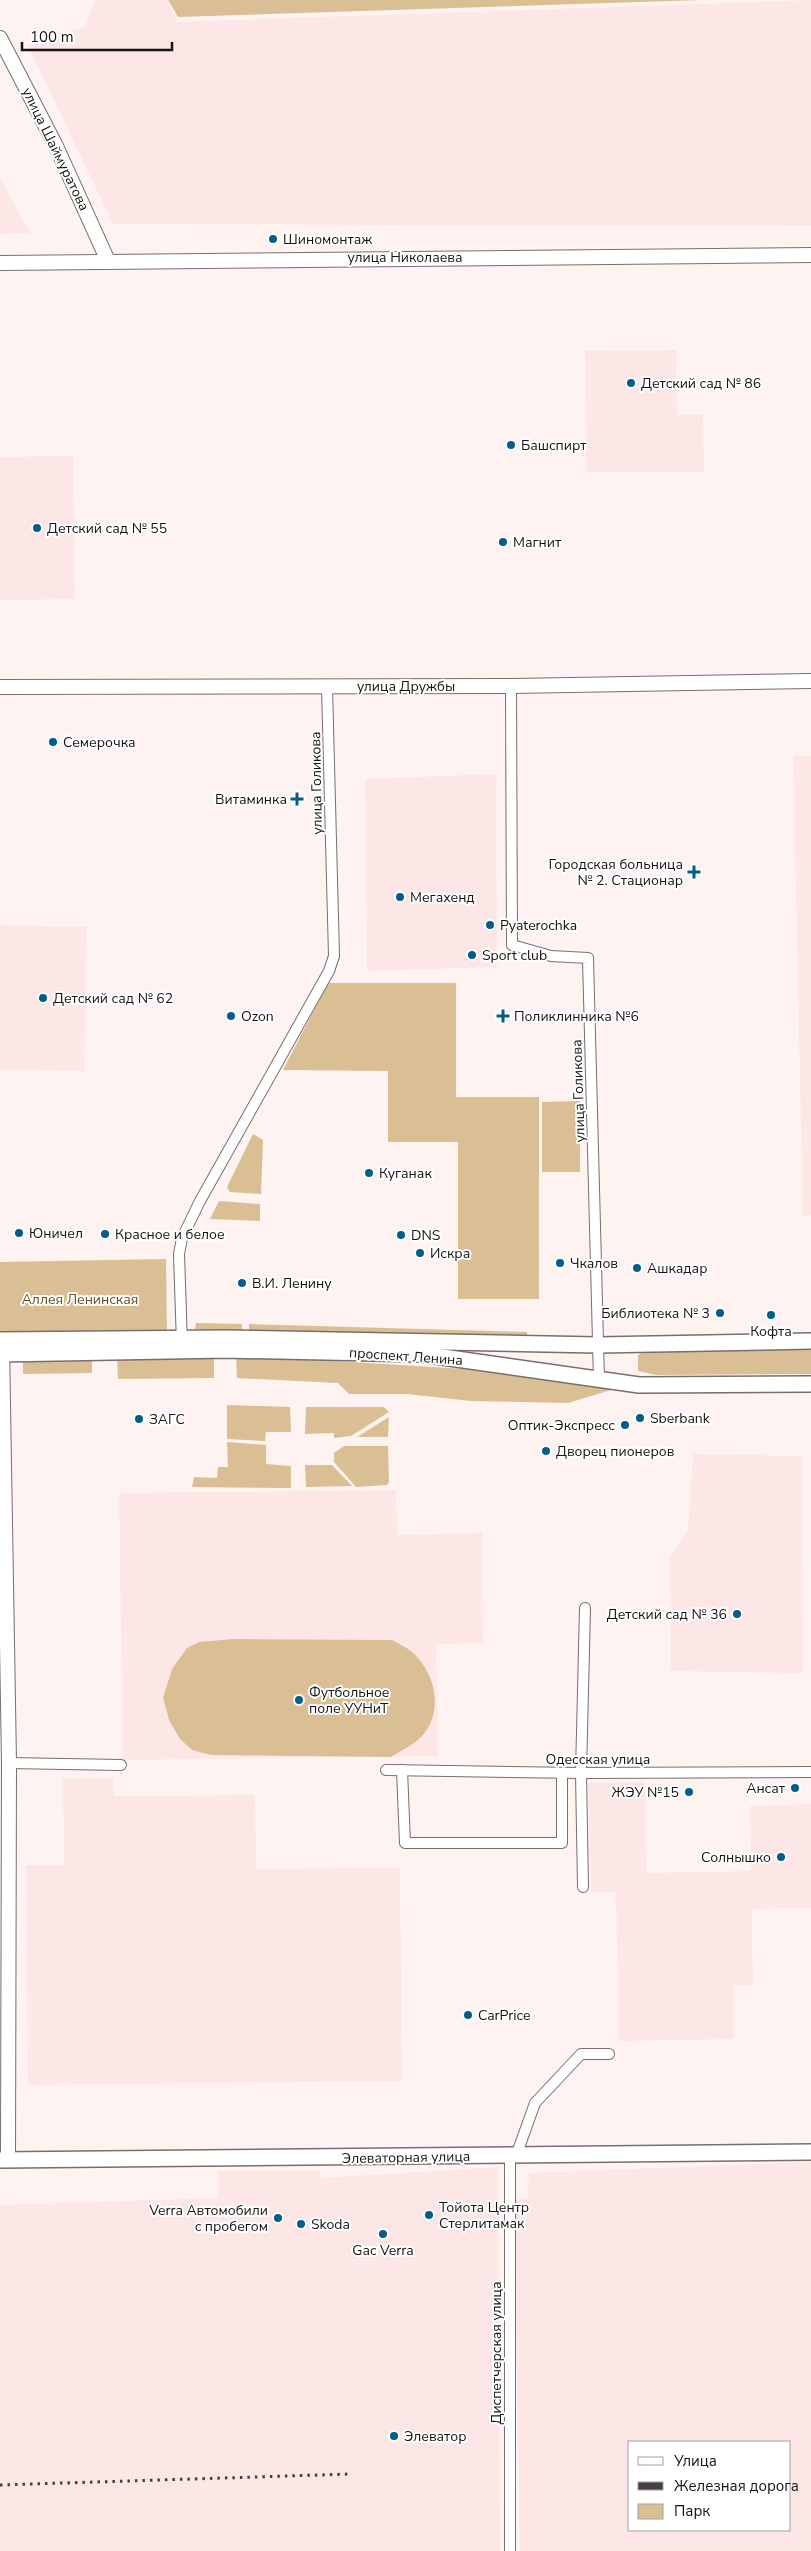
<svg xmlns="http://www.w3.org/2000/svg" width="811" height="2551" viewBox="0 0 811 2551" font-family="'Nunito Sans',sans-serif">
<rect width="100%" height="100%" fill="#fff3f2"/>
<g fill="#fde7e6" fill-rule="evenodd">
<polygon points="95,0 167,0 177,22 811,0 811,226 113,224 27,44 85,27"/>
<polygon points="0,178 30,233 0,234"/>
<polygon points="676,350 677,415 703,415 704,472 586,472 585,351"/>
<polygon points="73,456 75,599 0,600 0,457"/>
<polygon points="793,756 811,756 811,1215 803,1216"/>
<polygon points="496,774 497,967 367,971 365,779"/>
<polygon points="0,925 87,927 84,1071 0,1069"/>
<polygon points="693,1454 802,1456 803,1673 671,1671 670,1557 688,1530"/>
<polygon points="396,1490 397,1535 482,1533 483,1643 436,1644 438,1756 123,1760 119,1493"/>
<polygon points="113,1778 114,1796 255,1795 256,1869 400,1868 402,2081 28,2085 26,1865 64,1865 63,1779"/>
<polygon points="645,1782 647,1873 751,1871 750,1806 811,1804 811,1908 752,1909 751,1879 753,1985 733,1985 734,2039 619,2041 616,1892 591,1892 588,1783"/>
<path d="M 811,2162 L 811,2551 L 520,2551 L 514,2199 L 528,2199 L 529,2173 ZM 630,2442 L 790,2442 L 790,2530 L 630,2530 Z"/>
<polygon points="498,2167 500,2551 0,2551 0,2205 218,2198 218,2171 320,2170 321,2178"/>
</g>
<g fill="#dabf94">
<polygon points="168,0 703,0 178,17"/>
<polygon points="328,983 456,983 456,1097 539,1097 539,1299 458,1299 458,1142 388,1142 388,1071 283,1070"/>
<polygon points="580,1101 580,1172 542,1172 542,1102"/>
<polygon points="253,1134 263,1140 261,1194 230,1192 227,1187"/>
<polygon points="219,1201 260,1204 260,1221 210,1219"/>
<polygon points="166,1259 167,1337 0,1337 0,1262"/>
<polygon points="196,1323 242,1324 242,1331 195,1329"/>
<polygon points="249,1324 527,1332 527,1338 249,1330"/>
<polygon points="811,1346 811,1374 656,1375 638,1371 638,1355 652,1348"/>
<polygon points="92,1354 92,1373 23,1374 23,1355"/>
<polygon points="214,1354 214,1378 118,1379 117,1355"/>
<polygon points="236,1355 516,1372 618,1388 568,1403 471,1401 407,1394 349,1394 338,1383 237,1378"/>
<polygon points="227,1405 290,1407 291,1432 266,1432 265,1441 227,1439"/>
<polygon points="306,1407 384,1407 389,1412 351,1436 334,1438 334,1433 305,1434"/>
<polygon points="389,1417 388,1437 357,1437"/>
<polygon points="227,1442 266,1445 266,1464 291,1466 291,1488 192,1487 194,1477 217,1478 218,1467 228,1467"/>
<polygon points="344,1446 388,1446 389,1482 387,1485 356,1487 334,1462 334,1453"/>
<polygon points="305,1465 332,1465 352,1486 306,1487"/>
<path d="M 233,1639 L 392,1640 C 399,1644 406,1647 412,1652 C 435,1672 444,1710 423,1735 C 414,1745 402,1750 391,1757 L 211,1755 L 192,1750 L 180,1739 L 169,1720 L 163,1698 L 172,1669 L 187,1648 L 199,1642 Z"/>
</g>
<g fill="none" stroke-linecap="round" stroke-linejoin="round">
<defs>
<g id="street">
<polyline points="511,686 512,945 551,956 588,958 599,1380"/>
<polyline points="182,1344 179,1254 182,1238 200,1201 329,971 334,956 327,687"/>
<polyline points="9,1763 121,1765"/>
<polyline points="386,1770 581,1773 811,1772"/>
<polyline points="402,1770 405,1843 562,1843 562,1773"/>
<polyline points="583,1887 581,1773 585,1608"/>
<polyline points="516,2156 535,2103 581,2054 609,2054"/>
<polyline points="510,2551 510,2155"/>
</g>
<g id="secondary">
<polyline points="0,38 56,146 108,261"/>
<polyline points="0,263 811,255"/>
<polyline points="0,687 511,686 811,681"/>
<polyline points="2,1344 9,1763 8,2160"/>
</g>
<g id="primary">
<polyline points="0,1340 225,1338 598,1345 811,1341"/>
<polyline points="0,1354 225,1350 421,1354 639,1385 811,1384"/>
<polyline points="0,2160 811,2152"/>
</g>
</defs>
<use href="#street" stroke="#796e6d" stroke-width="12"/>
<use href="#secondary" stroke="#796e6d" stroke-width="16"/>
<use href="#primary" stroke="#796e6d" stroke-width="18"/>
<use href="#street" stroke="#fff" stroke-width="10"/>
<use href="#secondary" stroke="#fff" stroke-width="14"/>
<use href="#primary" stroke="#fff" stroke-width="15"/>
<polyline stroke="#453f3f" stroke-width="3" stroke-dasharray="2.5 5" stroke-linecap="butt" points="0,2485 351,2474"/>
</g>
<g fill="#005e8e" stroke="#fff" stroke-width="2">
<circle cx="273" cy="239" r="5"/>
<circle cx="631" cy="383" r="5"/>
<circle cx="511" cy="445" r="5"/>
<circle cx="37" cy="528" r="5"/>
<circle cx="503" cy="542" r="5"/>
<circle cx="53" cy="742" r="5"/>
<path d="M294.5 791.5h5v5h5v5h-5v5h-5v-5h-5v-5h5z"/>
<path d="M691.5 864.5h5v5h5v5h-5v5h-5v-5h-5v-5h5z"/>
<circle cx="400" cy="897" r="5"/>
<circle cx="490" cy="925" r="5"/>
<circle cx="472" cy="955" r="5"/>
<circle cx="43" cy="998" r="5"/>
<circle cx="231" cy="1016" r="5"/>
<path d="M500.5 1008.5h5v5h5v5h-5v5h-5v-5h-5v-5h5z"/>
<circle cx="369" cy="1173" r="5"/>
<circle cx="19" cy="1233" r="5"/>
<circle cx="105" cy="1234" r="5"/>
<circle cx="401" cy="1235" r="5"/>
<circle cx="420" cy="1253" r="5"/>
<circle cx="560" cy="1263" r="5"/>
<circle cx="637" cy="1268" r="5"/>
<circle cx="242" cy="1283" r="5"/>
<circle cx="720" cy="1313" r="5"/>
<circle cx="771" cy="1315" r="5"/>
<circle cx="640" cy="1418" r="5"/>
<circle cx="139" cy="1419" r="5"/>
<circle cx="625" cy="1425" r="5"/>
<circle cx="546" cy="1451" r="5"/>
<circle cx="737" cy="1614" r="5"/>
<circle cx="299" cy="1700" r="5"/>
<circle cx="795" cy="1788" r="5"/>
<circle cx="689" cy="1792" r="5"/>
<circle cx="781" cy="1857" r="5"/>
<circle cx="468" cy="2015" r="5"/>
<circle cx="429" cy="2215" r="5"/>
<circle cx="278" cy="2218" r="5"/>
<circle cx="301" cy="2224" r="5"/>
<circle cx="383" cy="2234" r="5"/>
<circle cx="394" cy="2436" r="5"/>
</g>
<g text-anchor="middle" stroke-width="4" stroke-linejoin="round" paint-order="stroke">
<g font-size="14" fill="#171313" stroke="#fff">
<text transform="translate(56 149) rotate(64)" y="5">улица Шаймуратова</text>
<text x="405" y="262">улица Николаева</text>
<text x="406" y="691">улица Дружбы</text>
<text transform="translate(316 783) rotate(-91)" y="5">улица Голикова</text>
<text transform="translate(578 1091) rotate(-92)" y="5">улица Голикова</text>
<text transform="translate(406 1356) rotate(4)" y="5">проспект Ленина</text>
<text x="598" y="1764">Одесская улица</text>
<text transform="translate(406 2157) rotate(-1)" y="5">Элеваторная улица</text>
<text transform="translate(496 2353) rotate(-90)" y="5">Диспетчерская улица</text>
</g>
<g font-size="14" fill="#171313" stroke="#fff" text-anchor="start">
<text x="283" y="244">Шиномонтаж</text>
<text x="641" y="388">Детский сад № 86</text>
<text x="521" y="450">Башспирт</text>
<text x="47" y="533">Детский сад № 55</text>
<text x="513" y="547">Магнит</text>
<text x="63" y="747">Семерочка</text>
<text x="287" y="804" text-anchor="end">Витаминка</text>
<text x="683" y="869" text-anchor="end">Городская больница<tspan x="683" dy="16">№ 2. Стационар</tspan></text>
<text x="410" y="902">Мегахенд</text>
<text x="500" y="930">Pyaterochka</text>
<text x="482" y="960">Sport club</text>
<text x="53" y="1003">Детский сад № 62</text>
<text x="241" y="1021">Ozon</text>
<text x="514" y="1021">Поликлинника №6</text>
<text x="379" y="1178">Куганак</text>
<text x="29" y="1238">Юничел</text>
<text x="115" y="1239">Красное и белое</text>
<text x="411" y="1240">DNS</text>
<text x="430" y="1258">Искра</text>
<text x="570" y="1268">Чкалов</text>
<text x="647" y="1273">Ашкадар</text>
<text x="252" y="1288">В.И. Ленину</text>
<text x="710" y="1318" text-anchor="end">Библиотека № 3</text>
<text x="771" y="1336" text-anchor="middle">Кофта</text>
<text x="650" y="1423">Sberbank</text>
<text x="149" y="1424">ЗАГС</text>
<text x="615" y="1430" text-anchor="end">Оптик-Экспресс</text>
<text x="556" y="1456">Дворец пионеров</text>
<text x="727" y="1619" text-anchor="end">Детский сад № 36</text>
<text x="309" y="1697">Футбольное<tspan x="309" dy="16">поле УУНиТ</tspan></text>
<text x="785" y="1793" text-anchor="end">Ансат</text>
<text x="679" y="1797" text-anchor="end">ЖЭУ №15</text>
<text x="771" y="1862" text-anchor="end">Солнышко</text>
<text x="478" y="2020">CarPrice</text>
<text x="439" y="2212">Тойота Центр<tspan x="439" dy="16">Стерлитамак</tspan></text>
<text x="268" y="2215" text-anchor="end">Verra Автомобили<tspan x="268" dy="16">с пробегом</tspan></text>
<text x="311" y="2229">Skoda</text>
<text x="383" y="2255" text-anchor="middle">Gac Verra</text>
<text x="404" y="2441">Элеватор</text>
</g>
<g font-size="14" fill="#6b4e1a" stroke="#fff">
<text x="80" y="1304">Аллея Ленинская</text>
</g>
</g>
<rect x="628" y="2441" width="162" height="90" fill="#ffffff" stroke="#a2a1a1"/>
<rect x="638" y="2457" width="25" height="8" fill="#ffffff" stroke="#a2a1a1"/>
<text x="674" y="2466" font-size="15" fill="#171313">Улица</text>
<rect x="638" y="2482" width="25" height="8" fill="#453f3f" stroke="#a2a1a1"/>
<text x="674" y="2491" font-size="15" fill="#171313">Железная дорога</text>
<rect x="638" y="2504" width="25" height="15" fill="#dabf94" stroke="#a2a1a1"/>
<text x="674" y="2516" font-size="15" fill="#171313">Парк</text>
<path d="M22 42v8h150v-8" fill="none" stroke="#171313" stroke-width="2.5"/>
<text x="30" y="42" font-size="15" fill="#171313" stroke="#ffffff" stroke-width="4" paint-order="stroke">100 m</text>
</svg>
